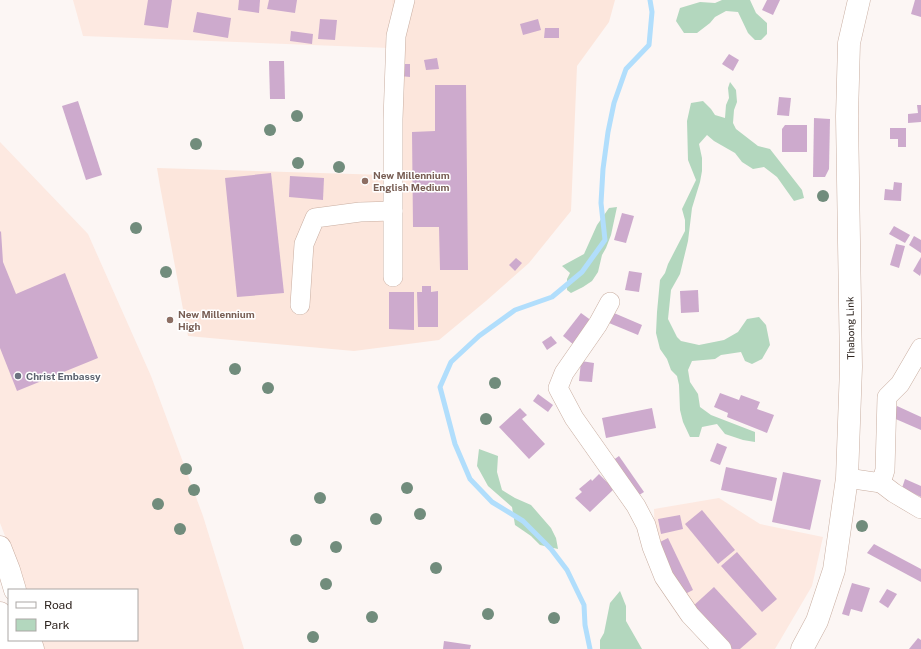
<svg xmlns="http://www.w3.org/2000/svg" width="921" height="649" viewBox="0 0 921 649" font-family="'Public Sans',sans-serif">
<rect width="100%" height="100%" fill="#fcf6f4"/>
<g fill="#fde9e1">
<polygon points="73,0 392,0 389,48 83,36"/>
<polygon points="0,142 88,234 151,376 203,516 244,649 44,649 41,640 137,640 137,590 26,590 0,523"/>
<polygon points="719,498 760,524 823,537 812,586 775,649 729,649 696,615 655,547 654,509"/>
</g>
<polygon fill="#fce6dc" points="392,0 615,0 609,22 577,66 571,211 529,263 486,301 439,340 354,351 188,336 160,186 157,168 386,175 389,48"/>
<g fill="#b3d7be">
<polygon points="722,0 750,0 756,13 767,23 767,34 761,40 755,40 748,33 738,12 726,11 715,17 710,23 697,33 684,33 676,21 680,8 700,2 715,3"/>
<polygon points="730,82 736,90 737,102 734,110 733,123 736,129 758,146 770,149 802,190 804,198 794,201 777,177 764,167 753,169 742,162 735,153 714,141 707,135 699,144 702,158 702,171 700,182 692,208 688,241 680,274 671,290 668,319 677,337 681,341 699,345 724,340 738,332 747,319 759,317 766,325 770,345 762,359 752,364 745,361 741,352 721,355 715,359 692,361 688,370 690,382 698,394 700,407 711,415 755,432 755,442 743,440 725,434 717,424 702,427 699,437 690,437 683,422 680,410 679,385 677,376 671,370 667,359 660,349 656,333 657,312 660,280 665,273 668,264 685,231 685,220 682,209 696,180 688,160 687,121 691,103 703,101 711,109 715,115 725,118 726,105 729,98 728,88"/>
<polygon points="617,207 611,235 606,248 602,255 598,272 592,281 583,287 571,293 567,290 567,279 570,273 562,266 584,254 597,225 609,208"/>
<polygon points="479,449 498,456 497,472 502,490 515,498 531,505 551,528 556,538 558,549 540,545 531,536 515,525 512,507 488,486 477,466"/>
<polygon points="620,591 626,606 626,621 642,649 600,649 600,640 604,633 610,603"/>
</g>
<g fill="none" stroke-linecap="round" stroke-linejoin="round">
<polyline stroke="#b1defc" stroke-width="5" points="590,649 585,625 584,605 567,570 551,549 523,521 492,502 470,479 455,444 440,387 451,362 479,336 515,310 552,297 582,272 605,240 601,203 603,169 608,132 614,103 626,69 649,45 652,12 650,0"/>
</g>
<g fill="#cdaacd">
<polygon points="148,0 172,0 168,28 144,25"/>
<polygon points="239,0 260,0 259,13 238,10"/>
<polygon points="269,0 297,0 295,13 267,9"/>
<polygon points="767,0 780,0 773,15 762,10"/>
<polygon points="915,0 921,0 921,17 911,14"/>
<polygon points="197,12 231,18 228,38 193,32"/>
<polygon points="320,19 337,20 335,40 318,39"/>
<polygon points="538,19 541,30 523,35 520,24"/>
<polygon points="545,28 559,28 559,38 544,38"/>
<polygon points="291,31 313,34 312,44 290,41"/>
<polygon points="729,54 739,60 733,71 722,64"/>
<polygon points="437,58 439,69 426,70 424,60"/>
<polygon points="269,61 284,61 285,99 270,99"/>
<polygon points="400,64 410,64 410,77 400,76"/>
<polygon points="435,85 466,85 468,270 440,270 439,227 413,227 412,132 435,131"/>
<polygon points="779,97 791,98 789,116 777,115"/>
<polygon points="78,101 102,175 86,180 62,106"/>
<polygon points="917,105 921,105 921,122 908,123 908,114 918,113"/>
<polygon points="814,118 830,119 829,169 825,177 813,177"/>
<polygon points="785,125 807,125 807,152 782,152 782,129"/>
<polygon points="890,128 906,128 906,147 898,147 898,139 890,139"/>
<polygon points="271,173 284,293 237,297 225,178"/>
<polygon points="290,176 324,178 323,200 289,197"/>
<polygon points="894,182 902,183 901,201 884,200 885,189 893,190"/>
<polygon points="622,213 634,216 626,243 614,240"/>
<polygon points="894,226 910,235 905,243 889,234"/>
<polygon points="1,231 3,262 16,294 65,273 98,358 17,391 0,348 0,232"/>
<polygon points="914,236 921,240 921,253 909,245"/>
<polygon points="896,244 905,246 899,268 890,265"/>
<polygon points="921,257 921,273 920,276 913,271"/>
<polygon points="516,258 522,263 515,271 509,265"/>
<polygon points="629,271 642,273 639,292 625,290"/>
<polygon points="422,286 431,286 431,292 438,291 438,327 418,327 417,292 422,292"/>
<polygon points="698,290 699,312 681,313 680,291"/>
<polygon points="389,292 414,292 414,330 389,329"/>
<polygon points="581,313 592,321 574,345 563,336"/>
<polygon points="614,313 642,325 638,335 609,323"/>
<polygon points="551,336 557,343 547,350 542,342"/>
<polygon points="581,361 594,363 592,382 579,381"/>
<polygon points="720,393 739,400 741,395 760,402 757,409 774,415 767,433 727,417 728,413 714,407"/>
<polygon points="538,394 553,405 548,412 533,401"/>
<polygon points="897,406 921,417 921,430 891,417"/>
<polygon points="520,408 527,415 522,419 545,444 529,459 499,427"/>
<polygon points="652,408 656,428 606,438 602,418"/>
<polygon points="717,443 727,447 720,465 710,461"/>
<polygon points="619,456 644,492 636,497 612,461"/>
<polygon points="726,467 777,478 772,501 721,490"/>
<polygon points="783,472 821,480 810,530 772,522"/>
<polygon points="599,474 614,489 590,512 575,498 582,492 579,489 591,479 592,481"/>
<polygon points="905,479 921,486 921,497 902,488"/>
<polygon points="702,510 735,550 718,564 685,524"/>
<polygon points="680,515 683,529 661,534 658,519"/>
<polygon points="668,538 693,590 681,596 656,544"/>
<polygon points="874,544 921,569 921,582 867,553"/>
<polygon points="737,552 777,599 762,612 721,566"/>
<polygon points="852,583 870,588 862,612 851,609 849,616 842,614"/>
<polygon points="714,587 757,634 740,649 732,649 692,607"/>
<polygon points="887,589 897,594 888,608 879,602"/>
<polygon points="918,638 921,640 921,649 909,649"/>
<polygon points="444,641 471,645 470,649 443,649"/>
</g>
<g fill="none" stroke-linecap="round" stroke-linejoin="round">
<defs>
<g id="minor">
<polyline points="393,277 393,119 396,36 405,0"/>
<polyline points="610,302 598,324 564,373 558,388 574,418 636,506 646,525 652,547 664,577 690,615 722,649"/>
<polyline points="300,305 304,244 315,218 360,212 393,211"/>
<polyline points="847,478 881,483 885,470 887,397 900,384 921,348"/>
<polyline points="881,483 894,493 921,509"/>
</g>
<polyline id="major" points="802,649 817,621 834,570 847,478 851,367 847,116 849,43 859,0"/>
<g id="highway">
<polyline points="0,547 9,570 15,590"/>
<polyline points="0,613 11,649"/>
<polyline points="30,640 33,649"/>
</g>
</defs>
<use href="#minor" stroke="#c9aea1" stroke-width="20"/>
<use href="#major" stroke="#c9aea1" stroke-width="23"/>
<use href="#highway" stroke="#c9aea1" stroke-width="23"/>
<use href="#minor" stroke="#fff" stroke-width="19"/>
<use href="#major" stroke="#fff" stroke-width="22"/>
<use href="#highway" stroke="#fff" stroke-width="22"/>
</g>
<g fill="#718c7c">
<circle cx="297" cy="116" r="6"/>
<circle cx="270" cy="130" r="6"/>
<circle cx="196" cy="144" r="6"/>
<circle cx="298" cy="163" r="6"/>
<circle cx="339" cy="167" r="6"/>
<circle cx="823" cy="196" r="6"/>
<circle cx="136" cy="228" r="6"/>
<circle cx="166" cy="272" r="6"/>
<circle cx="235" cy="369" r="6"/>
<circle cx="495" cy="383" r="6"/>
<circle cx="268" cy="388" r="6"/>
<circle cx="486" cy="419" r="6"/>
<circle cx="186" cy="469" r="6"/>
<circle cx="407" cy="488" r="6"/>
<circle cx="194" cy="490" r="6"/>
<circle cx="320" cy="498" r="6"/>
<circle cx="158" cy="504" r="6"/>
<circle cx="420" cy="514" r="6"/>
<circle cx="376" cy="519" r="6"/>
<circle cx="862" cy="526" r="6"/>
<circle cx="180" cy="529" r="6"/>
<circle cx="296" cy="540" r="6"/>
<circle cx="336" cy="547" r="6"/>
<circle cx="436" cy="568" r="6"/>
<circle cx="326" cy="584" r="6"/>
<circle cx="488" cy="614" r="6"/>
<circle cx="372" cy="617" r="6"/>
<circle cx="554" cy="618" r="6"/>
<circle cx="313" cy="637" r="6"/>
</g>
<g fill="#8d6e63" stroke="#fff" stroke-width="1.5">
<circle cx="365" cy="181" r="4"/>
<circle cx="170" cy="320" r="4"/>
</g>
<circle fill="#6b7280" stroke="#fff" stroke-width="1.5" cx="18" cy="376" r="4"/>
<g text-anchor="middle" stroke-width="3" stroke-linejoin="round" paint-order="stroke">
<g font-size="10" font-weight="bold" fill="#785e54" stroke="#fff" text-anchor="start">
<text x="373" y="179">New Millennium<tspan x="373" dy="12">English Medium</tspan></text>
<text x="178" y="318">New Millennium<tspan x="178" dy="12">High</tspan></text>
</g>
<g font-size="10" fill="#2e241f" stroke="#fff">
<text transform="translate(850 328) rotate(-91)" y="4">Thabong Link</text>
</g>
<g font-size="10" font-weight="bold" fill="#5b616d" stroke="#fff" text-anchor="start">
<text x="26" y="380">Christ Embassy</text>
</g>
</g>
<rect x="8" y="589" width="130" height="52" fill="#ffffff" stroke="#aba7a5"/>
<rect x="16" y="602" width="20" height="6" fill="#ffffff" stroke="#aba7a5"/>
<text x="44" y="609" font-size="12" fill="#2e241f">Road</text>
<rect x="16" y="619" width="20" height="12" fill="#b3d7be" stroke="#aba7a5"/>
<text x="44" y="629" font-size="12" fill="#2e241f">Park</text>
</svg>
